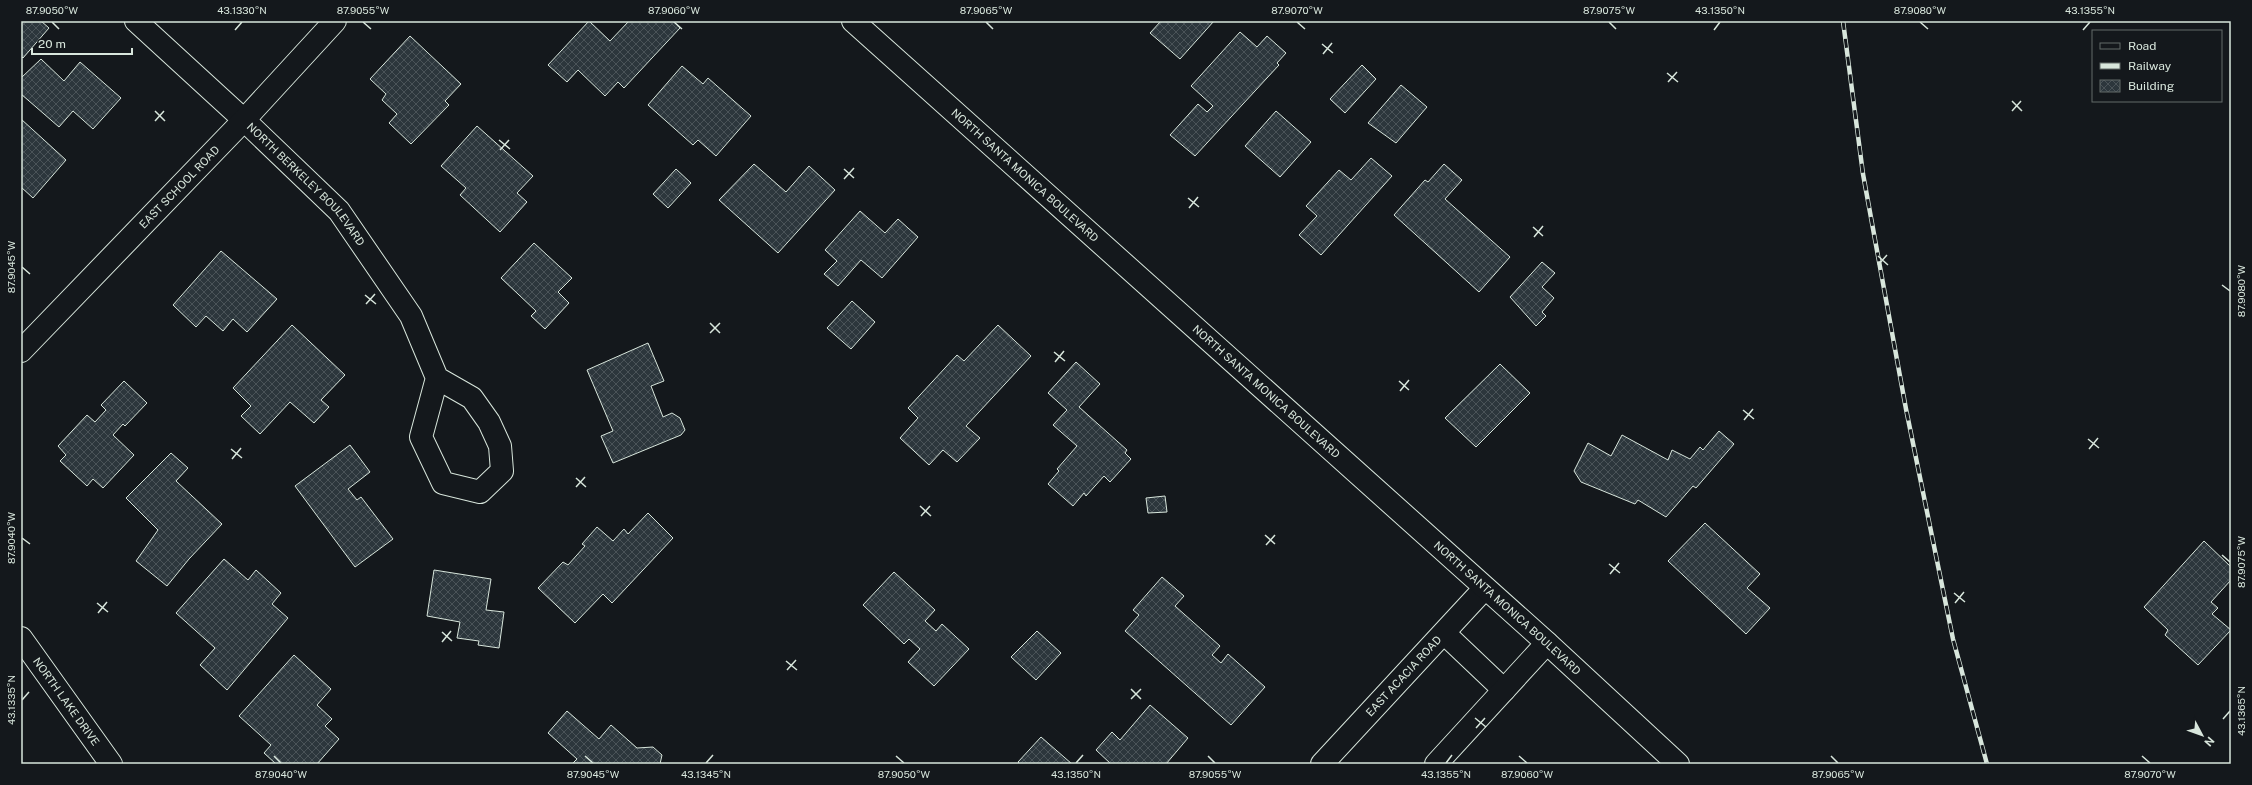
<svg xmlns="http://www.w3.org/2000/svg" width="2252" height="785" viewBox="0 0 2252 785" font-family="'Public Sans',sans-serif">
<defs>
<pattern id="building-cross-hatch" width="8" height="8" patternUnits="userSpaceOnUse"><rect width="8" height="8" fill="#2c363c"/><path d="M0 0l8 8M0 8l8-8" fill="none" stroke="#4a5358"/></pattern>
</defs>
<rect width="100%" height="100%" fill="#14181c"/>
<g fill="url(#building-cross-hatch)" stroke="#d8e6dc">
<polygon points="21,21 41,21 49,28 23,58 21,56"/>
<polygon points="589,21 610,41 629,21 673,21 680,28 624,88 618,82 605,96 578,70 567,82 548,65"/>
<polygon points="1161,21 1214,21 1180,59 1150,33"/>
<polygon points="1240,32 1257,47 1267,36 1286,53 1277,63 1279,65 1195,156 1170,135 1198,104 1207,112 1213,106 1191,86"/>
<polygon points="410,36 461,84 445,101 449,105 411,144 389,123 397,114 382,100 386,94 370,79"/>
<polygon points="41,59 64,81 80,62 121,98 93,129 73,111 59,127 21,94 21,78"/>
<polygon points="1362,65 1376,79 1345,113 1330,99"/>
<polygon points="682,66 703,84 708,78 751,116 716,156 698,140 693,145 648,105"/>
<polygon points="1401,85 1427,107 1396,143 1368,123"/>
<polygon points="1276,111 1311,142 1280,177 1245,146"/>
<polygon points="21,119 66,160 33,198 21,187"/>
<polygon points="477,126 533,176 517,193 527,202 500,232 460,195 466,188 441,166"/>
<polygon points="1371,158 1392,176 1321,255 1299,235 1317,216 1306,206 1339,170 1351,180"/>
<polygon points="754,164 786,192 809,166 835,190 778,253 719,200"/>
<polygon points="1444,164 1462,180 1445,199 1510,257 1479,292 1394,215 1425,180 1428,182"/>
<polygon points="676,169 691,183 668,208 653,194"/>
<polygon points="860,211 885,233 898,219 918,237 882,278 861,260 838,286 824,274 837,261 825,250"/>
<polygon points="534,243 572,278 558,292 569,303 545,329 531,316 536,311 501,278"/>
<polygon points="221,251 277,299 247,332 233,319 223,331 206,316 196,327 173,305"/>
<polygon points="1542,262 1555,273 1542,287 1554,298 1542,312 1546,316 1536,326 1510,297"/>
<polygon points="852,301 875,322 851,349 827,328"/>
<polygon points="292,325 345,375 321,400 329,407 314,423 290,402 260,434 241,416 251,406 233,388"/>
<polygon points="998,325 1031,356 966,426 980,438 957,462 943,450 929,465 900,438 918,418 908,408 957,355 964,361"/>
<polygon points="648,343 664,381 651,386 663,417 672,413 680,418 685,430 681,435 613,463 601,436 613,431 587,370"/>
<polygon points="1076,362 1100,384 1079,407 1127,450 1125,453 1131,459 1110,482 1104,476 1086,496 1084,493 1073,506 1048,484 1059,471 1057,469 1077,446 1053,425 1067,410 1048,393"/>
<polygon points="1500,364 1530,393 1476,447 1445,418"/>
<polygon points="124,381 147,403 125,426 123,424 113,435 134,455 103,488 93,479 87,486 60,461 66,455 58,446 87,415 95,422 106,410 101,405"/>
<polygon points="1719,431 1734,444 1696,488 1693,486 1666,517 1638,500 1635,504 1581,482 1574,471 1588,443 1611,456 1622,435 1668,460 1672,450 1690,459 1700,447 1703,450"/>
<polygon points="350,445 370,472 348,489 357,500 361,497 393,539 355,567 295,486"/>
<polygon points="171,453 188,468 176,481 222,524 189,559 167,586 136,561 158,530 126,498"/>
<polygon points="1165,496 1167,512 1148,513 1146,498"/>
<polygon points="648,513 673,538 612,603 603,594 575,623 538,588 563,562 568,565 585,546 582,544 597,527 613,541 624,529 628,534"/>
<polygon points="1705,523 1760,574 1747,588 1770,608 1746,634 1668,561"/>
<polygon points="2204,541 2231,567 2231,580 2211,602 2218,608 2212,614 2231,630 2198,665 2165,635 2168,630 2144,607"/>
<polygon points="224,559 248,580 256,570 281,593 272,604 288,618 227,690 200,665 215,648 176,613"/>
<polygon points="434,570 491,579 486,610 504,612 499,648 478,645 479,641 457,638 460,622 427,616"/>
<polygon points="894,572 935,610 925,621 936,631 942,624 969,649 934,686 908,662 920,649 909,639 904,644 863,605"/>
<polygon points="1162,577 1184,596 1175,606 1220,646 1212,655 1221,663 1228,654 1265,687 1231,725 1125,631 1139,615 1133,610"/>
<polygon points="1037,631 1061,653 1036,680 1011,657"/>
<polygon points="294,655 331,689 317,705 332,719 325,726 339,739 317,764 276,764 264,753 271,745 239,716"/>
<polygon points="1150,705 1188,738 1166,764 1111,764 1096,750 1112,732 1120,740"/>
<polygon points="567,711 599,739 611,725 637,748 653,747 662,755 660,764 572,764 577,759 548,733"/>
<polygon points="1041,737 1072,764 1020,764 1018,762"/>
</g>
<g fill="none" stroke-linecap="round" stroke-linejoin="round">
<defs>
<g id="street">
<path id="s1" d="M 136,21 L 244,120 L 339,211 L 411,316 L 437,378 L 472,398 L 489,422 L 500,446 L 502,471 L 480,492 L 443,483 L 421,437 L 437,378"/>
<path id="s2" d="M 21,351 L 244,120 L 335,21"/>
<polyline points="1444,633 1504,690"/>
<path id="s3" d="M 1322,764 L 1485,588"/>
<polyline points="1436,764 1547,643"/>
</g>
<g id="secondary">
<path id="s4" d="M 853,21 L 1547,643 L 1678,764"/>
</g>
<g id="primary">
<path id="s5" d="M 21,638 L 111,764"/>
</g>
</defs>
<use href="#street" stroke="#d8e6dc" stroke-width="24"/>
<use href="#secondary" stroke="#d8e6dc" stroke-width="24"/>
<use href="#primary" stroke="#d8e6dc" stroke-width="24"/>
<use href="#street" stroke="#14181c" stroke-width="22"/>
<use href="#secondary" stroke="#14181c" stroke-width="22"/>
<use href="#primary" stroke="#14181c" stroke-width="22"/>
<defs>
<polyline id="rail" points="1843,21 1863,174 1906,409 1953,639 1987,764"/>
</defs>
<use href="#rail" stroke="#d8e6dc" stroke-width="4.5"/>
<use href="#rail" stroke="#14181c" stroke-width="3" stroke-dasharray="9" stroke-linecap="butt"/>
</g>
<path fill="none" stroke="#d8e6dc" stroke-width="1.5" d="M 52,22 L 59,29M 363,22 L 371,29M 674,22 L 682,29M 986,22 L 993,29M 1297,22 L 1305,29M 1609,22 L 1616,29M 1920,22 L 1928,29M 235,30 L 242,22M 1714,30 L 1720,22M 2083,30 L 2090,22M 1322,44 L 1333,53M 1323,54 L 1332,43M 1667,73 L 1678,82M 1668,82 L 1677,72M 2012,101 L 2022,111M 155,111 L 165,121M 2012,111 L 2021,101M 155,121 L 164,111M 499,140 L 510,149M 500,150 L 509,140M 844,169 L 854,178M 844,179 L 854,168M 1188,198 L 1199,207M 1189,208 L 1198,197M 1533,227 L 1543,236M 1534,237 L 1543,226M 1878,256 L 1888,265M 1878,265 L 1887,255M 22,267 L 30,274M 2222,285 L 2230,291M 365,295 L 376,304M 366,304 L 375,294M 710,323 L 720,333M 710,333 L 720,323M 1054,352 L 1065,361M 1055,362 L 1064,351M 1399,381 L 1409,390M 1400,391 L 1409,380M 1743,410 L 1754,419M 1744,420 L 1753,409M 2088,439 L 2099,448M 231,449 L 242,458M 2089,449 L 2098,438M 232,459 L 241,448M 576,478 L 586,487M 576,487 L 585,477M 920,506 L 931,516M 921,516 L 930,506M 1265,535 L 1275,544M 22,538 L 30,544M 1266,545 L 1275,535M 2222,555 L 2230,562M 1609,564 L 1620,573M 1610,574 L 1619,563M 1954,593 L 1965,602M 97,603 L 108,612M 1955,603 L 1964,592M 98,613 L 107,602M 442,632 L 452,641M 442,642 L 451,631M 786,661 L 797,670M 787,670 L 796,660M 1131,689 L 1141,699M 1131,699 L 1141,689M 22,700 L 29,692M 1475,718 L 1486,727M 2223,719 L 2230,711M 1476,728 L 1485,718M 274,756 L 281,763M 585,756 L 593,763M 896,756 L 904,763M 1208,756 L 1215,763M 1519,756 L 1527,763M 1831,756 L 1838,763M 2142,756 L 2150,763M 706,763 L 713,755M 1076,763 L 1083,755M 1446,763 L 1452,755"/>
<g text-anchor="middle" stroke-width="3" stroke-linejoin="round" paint-order="stroke">
<g font-size="11" fill="#d8e6dc" stroke="#14181c">
<text dy="4" stroke="none"><textPath href="#s4" startOffset="231">NORTH SANTA MONICA BOULEVARD</textPath></text>
<text dy="4" stroke="none"><textPath href="#s1" startOffset="236">NORTH BERKELEY BOULEVARD</textPath></text>
<text dy="4" stroke="none"><textPath href="#s2" startOffset="228">EAST SCHOOL ROAD</textPath></text>
<text dy="4" stroke="none"><textPath href="#s4" startOffset="555">NORTH SANTA MONICA BOULEVARD</textPath></text>
<text dy="4" stroke="none"><textPath href="#s4" startOffset="879">NORTH SANTA MONICA BOULEVARD</textPath></text>
<text dy="4" stroke="none"><textPath href="#s3" startOffset="120">EAST ACACIA ROAD</textPath></text>
<text dy="4" stroke="none"><textPath href="#s5" startOffset="78">NORTH LAKE DRIVE</textPath></text>
</g>
</g>
<rect width="2252" height="785" fill="none" stroke="#14181c" stroke-width="44"/>
<rect x="2092" y="30" width="130" height="72" fill="#14181c" stroke="#626a69"/>
<rect x="2100" y="43" width="20" height="6" fill="#14181c" stroke="#626a69"/>
<text x="2128" y="50" font-size="12" fill="#d8e6dc">Road</text>
<rect x="2100" y="63" width="20" height="6" fill="#d8e6dc" stroke="#626a69"/>
<text x="2128" y="70" font-size="12" fill="#d8e6dc">Railway</text>
<rect x="2100" y="80" width="20" height="12" fill="url(#building-cross-hatch)" stroke="#626a69"/>
<text x="2128" y="90" font-size="12" fill="#d8e6dc">Building</text>
<g transform="translate(2202 735) rotate(131)" stroke="#14181c" stroke-width="3" paint-order="stroke">
<path d="M0-3L7 15L0 10L-7 15Z" fill="#d8e6dc"/>
<text y="-6" font-size="11" font-weight="bold" text-anchor="middle" fill="#d8e6dc">N</text>
</g>
<path d="M32 48v6h100v-6" fill="none" stroke="#d8e6dc" stroke-width="2"/>
<text x="38" y="48" font-size="12" fill="#d8e6dc" stroke="#14181c" stroke-width="3" paint-order="stroke">20 m</text>
<rect x="22" y="22" width="2208" height="741" fill="none" stroke="#d8e6dc" stroke-width="1.5"/>
<g font-size="10" text-anchor="middle" fill="#d8e6dc">
<text x="52" y="14">87.9050°W</text>
<text x="242" y="14">43.1330°N</text>
<text x="363" y="14">87.9055°W</text>
<text x="674" y="14">87.9060°W</text>
<text x="986" y="14">87.9065°W</text>
<text x="1297" y="14">87.9070°W</text>
<text x="1609" y="14">87.9075°W</text>
<text x="1720" y="14">43.1350°N</text>
<text x="1920" y="14">87.9080°W</text>
<text x="2090" y="14">43.1355°N</text>
<text transform="translate(11 267) rotate(-90)" y="4">87.9045°W</text>
<text transform="translate(2241 291) rotate(-90)" y="4">87.9080°W</text>
<text transform="translate(11 538) rotate(-90)" y="4">87.9040°W</text>
<text transform="translate(2241 562) rotate(-90)" y="4">87.9075°W</text>
<text transform="translate(11 700) rotate(-90)" y="4">43.1335°N</text>
<text transform="translate(2241 711) rotate(-90)" y="4">43.1365°N</text>
<text x="281" y="778">87.9040°W</text>
<text x="593" y="778">87.9045°W</text>
<text x="706" y="778">43.1345°N</text>
<text x="904" y="778">87.9050°W</text>
<text x="1076" y="778">43.1350°N</text>
<text x="1215" y="778">87.9055°W</text>
<text x="1446" y="778">43.1355°N</text>
<text x="1527" y="778">87.9060°W</text>
<text x="1838" y="778">87.9065°W</text>
<text x="2150" y="778">87.9070°W</text>
</g>
</svg>
